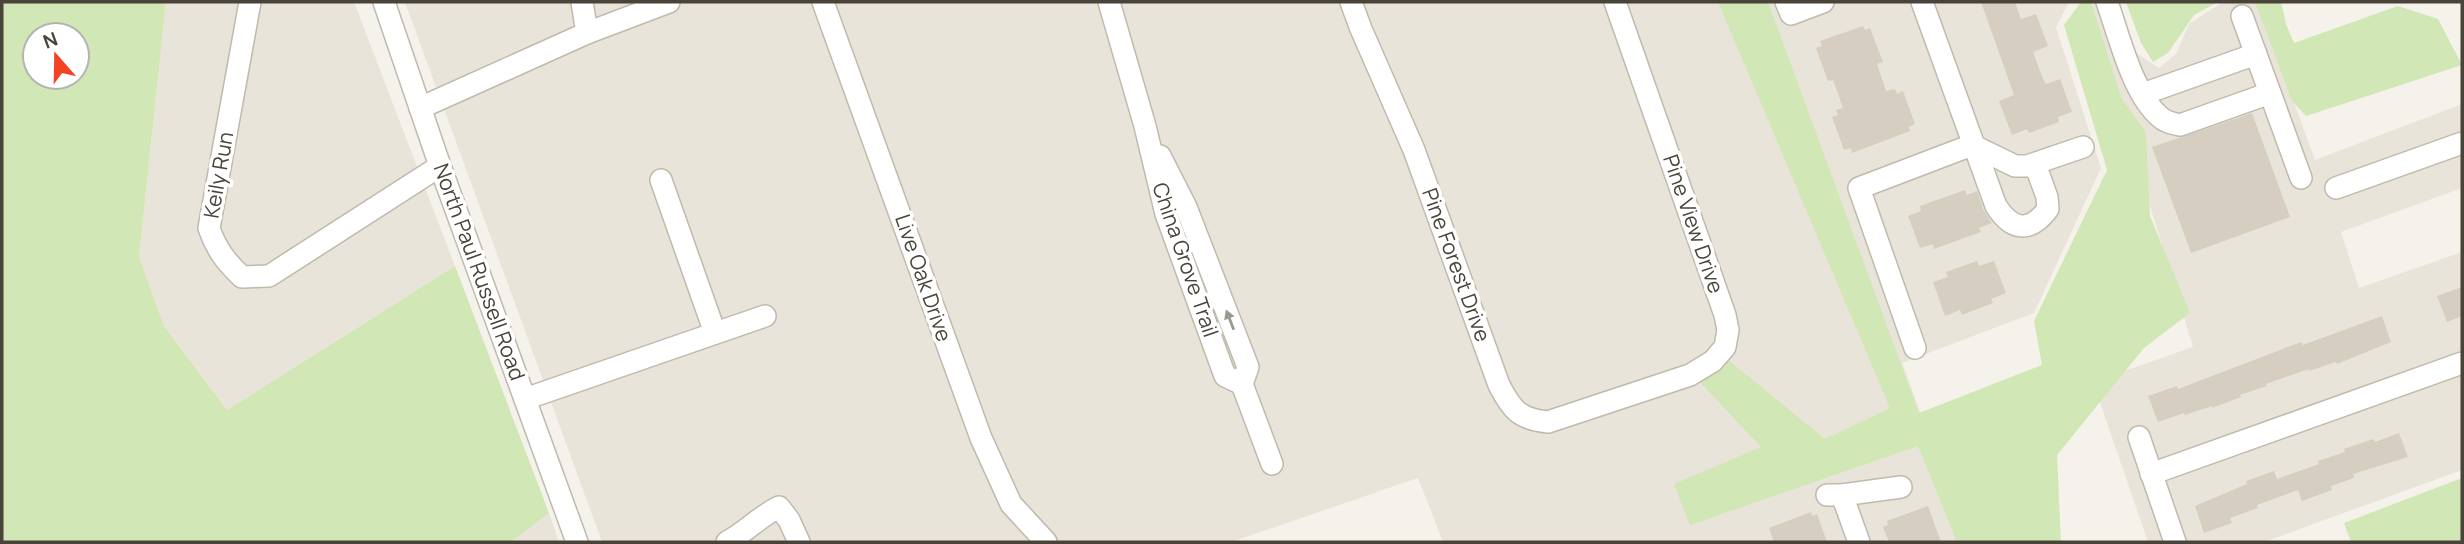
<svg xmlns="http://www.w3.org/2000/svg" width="2464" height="544" viewBox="0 0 2464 544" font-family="Manrope,sans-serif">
<rect width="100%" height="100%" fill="#f5f2eb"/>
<g fill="#e9e4d9">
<polygon points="166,2 354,2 455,266 227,410 164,326 139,257"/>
<polygon points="405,2 2069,2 2056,27 2101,168 2034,313 1902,363 1968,542 1443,542 1418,478 1231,542 602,542"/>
<polygon points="2088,2 2118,2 2136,53 2159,68 2176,54 2189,24 2223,2 2257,2 2315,160 2462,104 2462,188 2341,232 2359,288 2462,252 2462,470 2264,542 2148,542 2093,382 2193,347"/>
<polygon points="549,513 559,542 511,542"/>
</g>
<g fill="#d1e7b5" fill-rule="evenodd">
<path d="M 2,2 L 166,2 L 139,257 L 164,326 L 227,410 L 455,266 L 549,513 L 511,542 L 2,542 ZM 35,35 L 77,35 L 77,77 L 35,77 Z"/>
<polygon points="1718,2 1768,2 1919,413 2042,365 2034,321 2107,170 2064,25 2081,2 2091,2 2121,97 2146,133 2150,216 2190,313 2144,348 2057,455 2061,542 1957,542 1918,446 1690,525 1674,484 1761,447 1699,381 1726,358 1825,439 1890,408"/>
<polygon points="2126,2 2218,2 2194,15 2168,53 2153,62 2141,43"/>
<polygon points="2255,2 2281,2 2286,24 2294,43 2398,6 2438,19 2462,65 2306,116 2292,101"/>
<polygon points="2462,478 2462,542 2351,542 2344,523"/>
</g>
<g fill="#d6cec1">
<polygon points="1981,2 2015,2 2021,19 2036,14 2048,46 2033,52 2043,79 2046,84 2060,79 2072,112 2058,117 2059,122 2029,133 2027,129 2012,135 1999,101 2014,95"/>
<polygon points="1863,26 1865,30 1870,28 1883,62 1877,64 1886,91 1895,89 1897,94 1903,91 1915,124 1909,127 1910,131 1852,153 1851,148 1844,150 1832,117 1838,115 1836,110 1843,108 1833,80 1828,81 1816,48 1822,46 1820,41"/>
<polygon points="2252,113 2290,217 2191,253 2152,147"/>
<polygon points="1965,190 1967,195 1977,191 1984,211 1992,223 1979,228 1981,232 1967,237 1934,249 1933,244 1920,248 1908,216 1921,211 1920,206"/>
<polygon points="1977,261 1979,266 1994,261 2006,293 1991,299 1993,303 1962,315 1960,310 1945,316 1933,282 1948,277 1946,272"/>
<polygon points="2462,287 2462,316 2447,322 2437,296"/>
<polygon points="2382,316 2391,342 2337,364 2336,362 2309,371 2309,369 2266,384 2267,386 2240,395 2241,397 2212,408 2212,406 2185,415 2184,413 2158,422 2148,396 2177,386 2178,389 2301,342 2303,345"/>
<polygon points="2399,433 2408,457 2353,474 2354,478 2331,486 2332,490 2302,501 2298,490 2257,505 2258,508 2230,518 2232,523 2204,533 2195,506 2247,484 2246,481 2274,471 2277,479 2319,464 2318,461 2345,452 2344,449 2373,439 2375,442"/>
<polygon points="1928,506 1941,542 1889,542 1883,527 1888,525 1887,521"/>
<polygon points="1811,512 1812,516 1817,514 1827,542 1774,542 1769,528"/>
</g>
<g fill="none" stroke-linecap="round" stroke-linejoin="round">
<defs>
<g id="minor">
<path d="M 250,2 L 209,228 C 216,249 226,262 242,277 L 269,276 L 440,166"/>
<polyline points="384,2 440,166 577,542"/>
<polyline points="823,2 981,438 1011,504 1046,542"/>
<polyline points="1109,2 1145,126 1166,214 1225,376 1242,384"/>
<path d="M 1351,2 L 1361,29 L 1414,150 L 1499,385 C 1512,410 1519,419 1548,422 L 1690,375 L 1713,361 L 1725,347 L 1728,330 L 1725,315 L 1615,2"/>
<polyline points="1786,2 1791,14 1823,2"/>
<path d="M 1922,2 L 1996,206 C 2012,231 2030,233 2048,209 L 2047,197 L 2035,164"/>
<path d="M 2107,2 C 2119,35 2132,93 2160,117 C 2165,122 2172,123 2180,125 L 2270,93"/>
<polyline points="2242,16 2301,178"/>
<polyline points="587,33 669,2"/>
<polyline points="2143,94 2256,54"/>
<polyline points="420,108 587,33 582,2"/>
<polyline points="1160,156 1186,207 1248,367 1242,384 1272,464"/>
<polyline points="661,180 715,333"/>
<polyline points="2336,188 2462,143"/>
<polyline points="1915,348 1859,188 1972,145 2015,166 2027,166 2083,147"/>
<polyline points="525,399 765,316"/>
<polyline points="2139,437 2175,542"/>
<polyline points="2151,474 2462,363"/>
<polyline points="1827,495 1842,495 1901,487"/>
<polyline points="1842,495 1859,542"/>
<path d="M 727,542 C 746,532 760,516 779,507 L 789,520 L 799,542"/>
</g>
</defs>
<use href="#minor" stroke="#c0baad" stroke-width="24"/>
<use href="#minor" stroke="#fff" stroke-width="21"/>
</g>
<defs><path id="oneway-solid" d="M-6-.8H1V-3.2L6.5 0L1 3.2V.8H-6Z" transform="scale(1.75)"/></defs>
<use fill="#9b9892" href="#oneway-solid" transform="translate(1230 320) rotate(-111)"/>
<g text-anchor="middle" stroke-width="7" stroke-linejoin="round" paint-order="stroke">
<g font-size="21" fill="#494339" stroke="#fff">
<text transform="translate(219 175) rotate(-80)" y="7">Keily Run</text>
<text transform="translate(1693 224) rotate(71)" y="7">Pine View Drive</text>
<text transform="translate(1185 260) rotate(71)" y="7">China Grove Trail</text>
<text transform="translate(1456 265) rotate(70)" y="7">Pine Forest Drive</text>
<text transform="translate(479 272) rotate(70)" y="7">North Paul Russell Road</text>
<text transform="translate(923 278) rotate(71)" y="7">Live Oak Drive</text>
</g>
</g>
<rect width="2464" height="544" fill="none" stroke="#494339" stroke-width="7"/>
<g transform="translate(56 56) rotate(340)"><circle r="33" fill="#ffffff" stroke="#b6b4b0" stroke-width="2"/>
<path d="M0-5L12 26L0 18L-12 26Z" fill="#f34224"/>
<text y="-10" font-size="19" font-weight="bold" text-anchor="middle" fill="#494339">N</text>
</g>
</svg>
